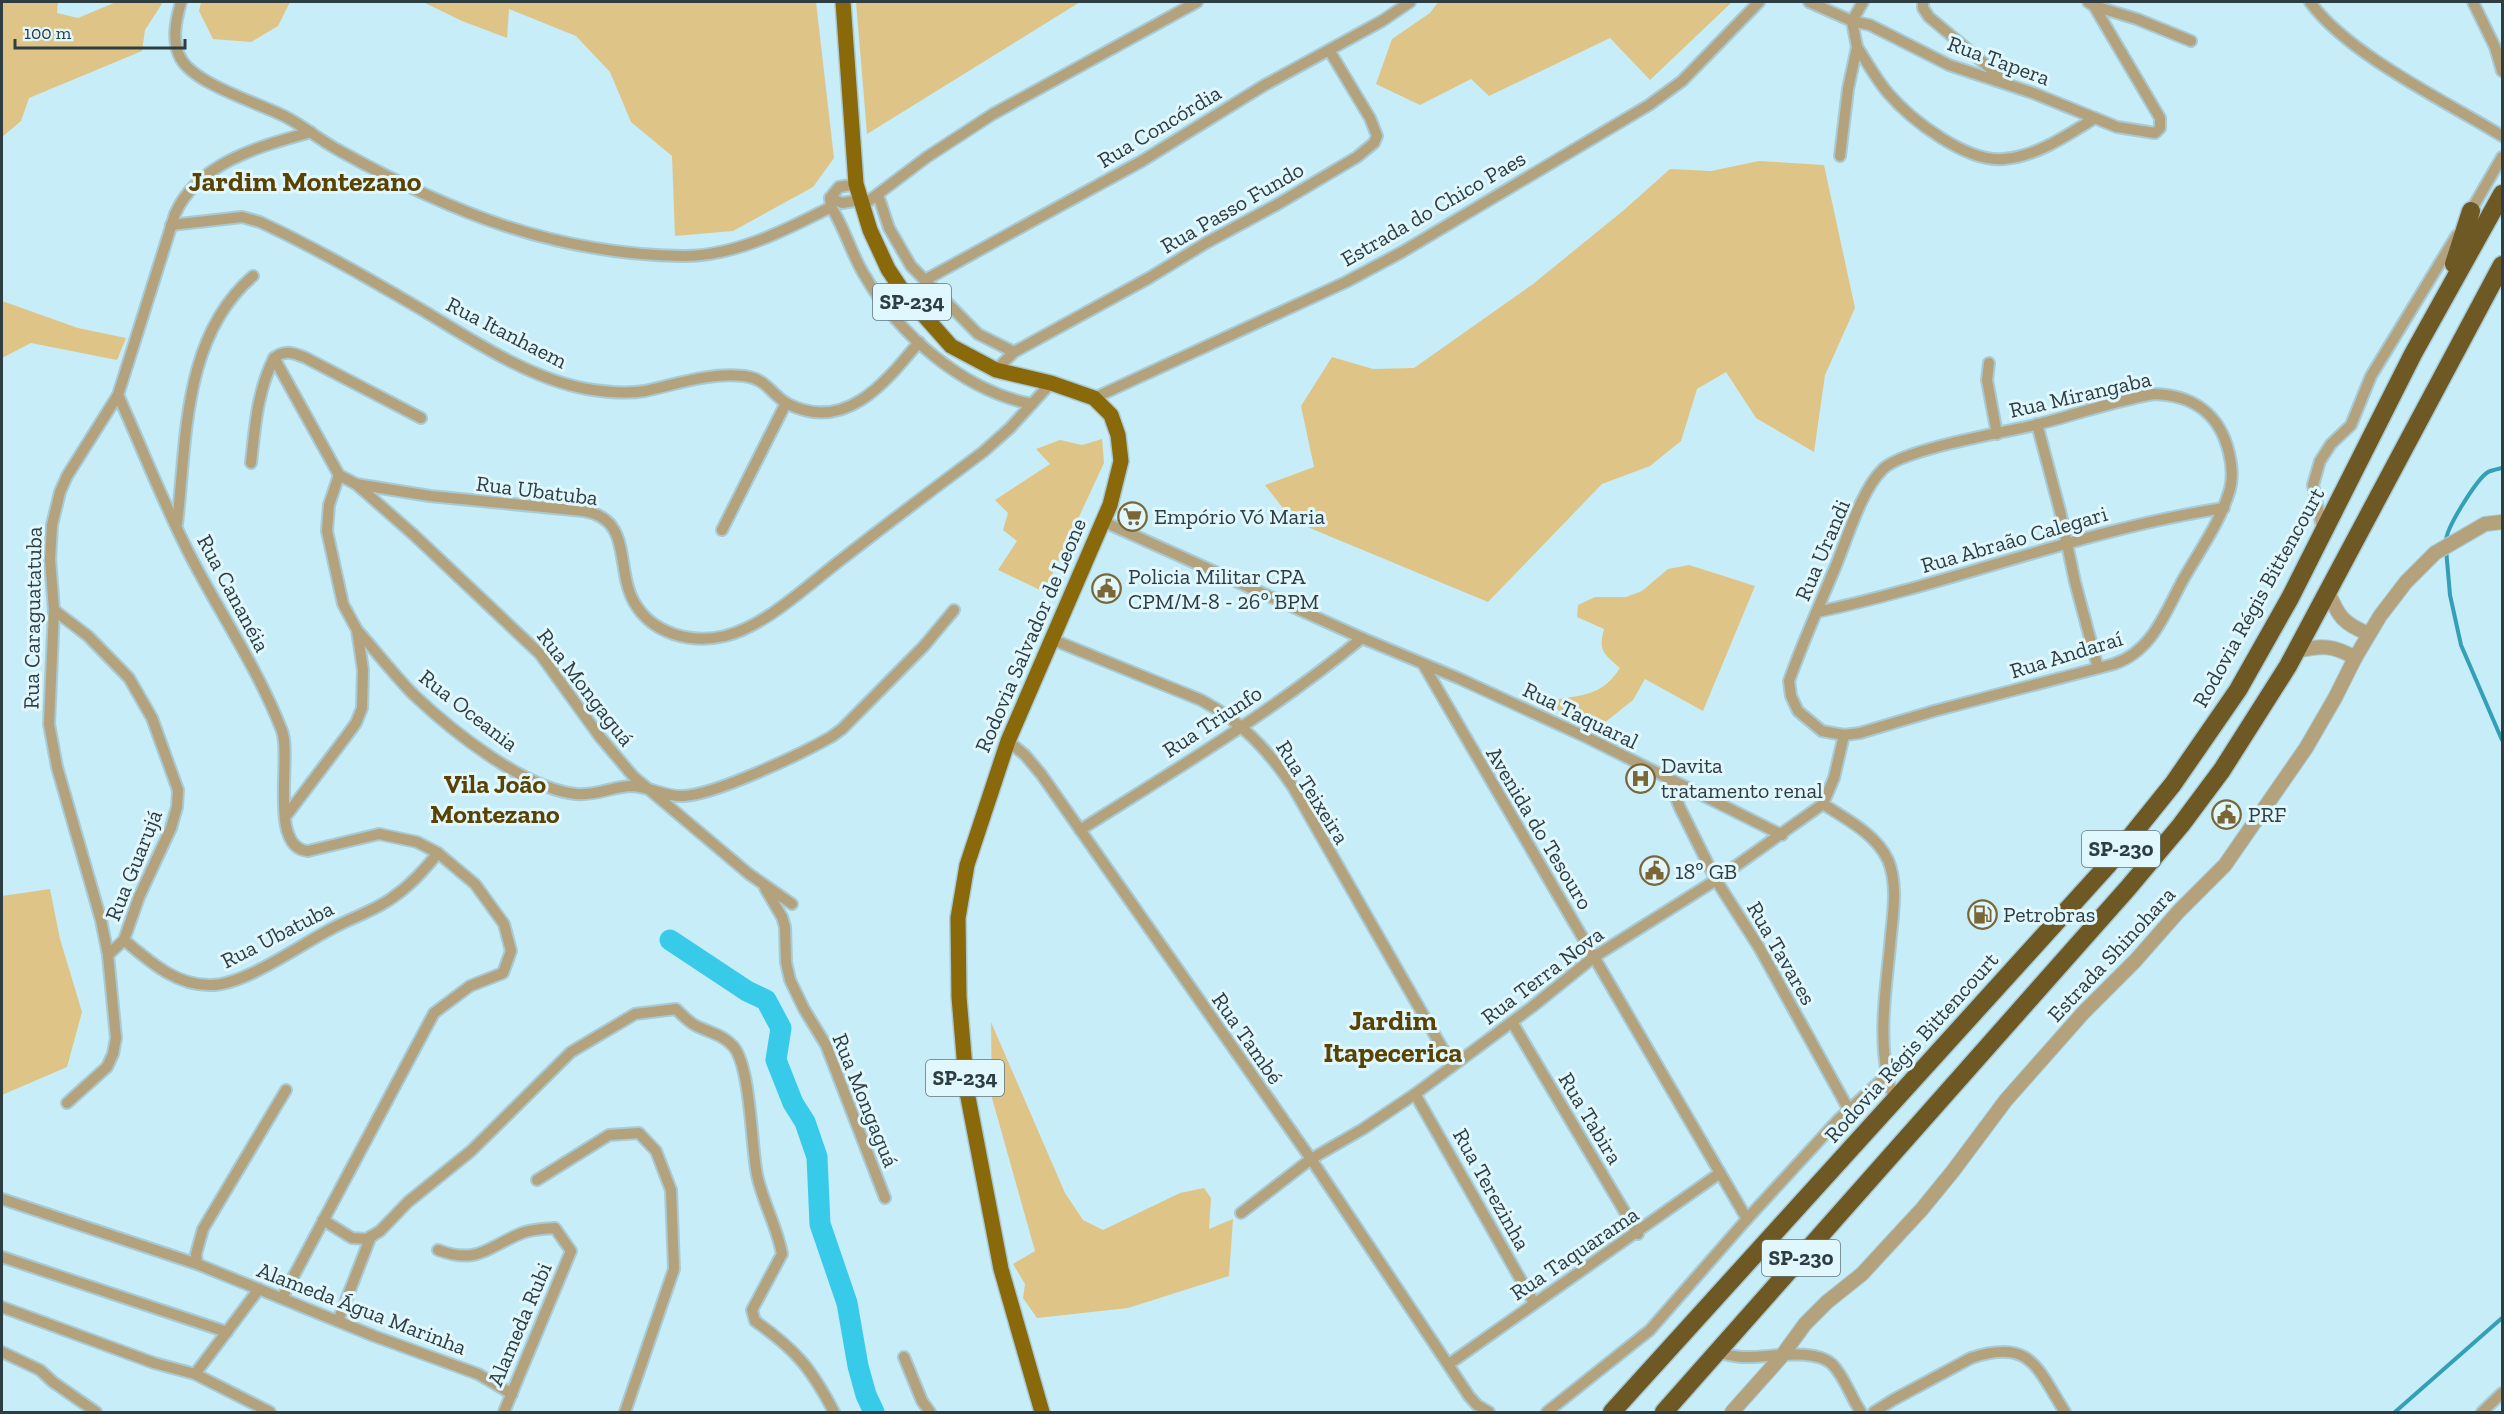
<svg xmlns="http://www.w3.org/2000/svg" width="2504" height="1414" viewBox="0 0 2504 1414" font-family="'Zilla Slab',serif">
<rect width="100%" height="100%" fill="#c6edf8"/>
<g fill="#dfc488">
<polygon points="2,2 58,2 57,13 78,18 116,2 163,2 145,30 142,51 29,98 21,121 2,137"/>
<polygon points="201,2 290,2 278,26 251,42 213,39 199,11"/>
<polygon points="423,2 816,2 834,158 813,187 733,231 675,236 672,156 631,122 610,72 576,36 509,9 507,38 462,21"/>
<polygon points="856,2 1080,2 867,134"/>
<polygon points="1438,2 1732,2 1650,80 1610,38 1489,96 1471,79 1420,105 1376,84 1392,39 1430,13"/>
<polygon points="1759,161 1824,165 1855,308 1825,375 1814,452 1756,418 1726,372 1697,389 1681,441 1650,466 1602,484 1488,602 1293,521 1265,485 1314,467 1301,406 1332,357 1373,369 1414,368 1533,284 1624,210 1670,169 1711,171"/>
<polygon points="2,301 78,328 126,338 117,360 31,343 2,358"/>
<polygon points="1102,439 1104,463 1044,592 998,570 1017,541 1003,530 1008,513 995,500 1050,464 1036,449 1060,440 1082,445"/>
<path d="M 1689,565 L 1755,586 L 1703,711 L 1645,679 L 1633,700 L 1599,727 L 1565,716 L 1556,708 L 1559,699 C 1587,695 1604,693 1620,668 C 1604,654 1598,651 1604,629 L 1577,617 L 1578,605 L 1595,597 L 1626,597 L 1642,591 L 1668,569 Z"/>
<polygon points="50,889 60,939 82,1012 67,1067 2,1095 2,896"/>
<polygon points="991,1022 1065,1193 1083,1220 1103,1230 1180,1193 1204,1188 1211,1198 1209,1229 1233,1219 1229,1276 1128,1308 1037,1318 1023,1298 1025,1284 1013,1264 1035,1251 992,1098"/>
</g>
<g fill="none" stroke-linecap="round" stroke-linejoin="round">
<g stroke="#34a0b7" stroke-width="4">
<path d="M 2446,542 C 2445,529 2477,479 2488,472 C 2492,470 2498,469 2502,468"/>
<polyline points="2446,549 2450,595 2461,645 2502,740"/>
<polyline points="2395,1412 2502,1318"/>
</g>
<polyline stroke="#37cae9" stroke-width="21" points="670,940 747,991 766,1000 781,1028 776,1060 793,1103 805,1122 817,1157 820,1224 847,1303 858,1366 866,1395 874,1412"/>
<defs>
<g id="minor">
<path d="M 181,2 C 176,20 171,41 181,59 C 196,85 259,103 286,117 C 305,127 321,141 340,151 C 450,212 554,254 682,256 C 733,257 786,230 831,207 L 830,198 L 839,187 L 856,184"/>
<polyline points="1809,2 1852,21 1870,25 1949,65 2033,93 2117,127 2155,133 2160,128 2160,118 2094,6 2088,2"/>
<polyline points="1923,2 1923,8 1929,17 2003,79"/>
<path d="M 2310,2 C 2349,55 2445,101 2502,136"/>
<polyline points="2473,2 2495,47 2502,71"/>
<polyline points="2094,6 2137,19 2191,41"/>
<path d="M 1857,47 C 1867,62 1876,79 1888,93 C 1911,120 1967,163 2004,159 C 2038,156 2067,135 2095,118"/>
<polyline points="1840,156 1848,89 1857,47 1852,21 1863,2"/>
<polyline points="878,195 889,228 911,266 978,334 1014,352"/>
<polyline points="830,198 842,203 860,200"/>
<polyline points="862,206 927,157 993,114 1197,2"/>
<path d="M 831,207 C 845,228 851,254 865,276 C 899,335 964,391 1032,404"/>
<polyline points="2469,214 2502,157"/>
<path d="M 171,225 L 242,217 L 260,222 C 316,248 371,280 424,311 C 472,340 530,379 587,389 C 605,392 627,394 645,391 C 677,384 711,372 744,376 C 768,379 771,395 788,404 C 846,433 886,382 919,342"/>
<polyline points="925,280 1142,161 1263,86 1382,21 1410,2"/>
<polyline points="1989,363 1987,380 1997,434"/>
<polyline points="996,370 1014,352 1149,278 1206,243 1278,204 1357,157 1374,143 1377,136 1370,118 1329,50"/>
<path d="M 2154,394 C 2193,395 2220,414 2229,453 C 2232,465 2233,477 2230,489 C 2221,521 2200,550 2184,578 C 2165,612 2153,651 2114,664 L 1934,711 L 1860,733 L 1844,735 L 1822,731 L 1798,711 L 1791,696 L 1789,681 C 1803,641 1821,602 1837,563 C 1848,536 1862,489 1883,469 C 1904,449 2002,433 2035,425 C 2075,415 2113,401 2154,394 Z"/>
<path d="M 118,395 C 143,450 165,508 193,561 C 223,618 259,671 282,731 C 292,757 268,848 308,851 L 379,834 L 417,842 L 438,853 L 475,884 L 504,924 L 511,951 L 503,973 L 470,986 L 434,1013 L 282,1298"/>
<polyline points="1094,398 1346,282 1402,252 1649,105 1682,81 1759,2"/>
<polyline points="2037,424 2060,511 2075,582 2098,668"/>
<path d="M 251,463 C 255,427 257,392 274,358"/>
<path d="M 339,475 L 356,484 L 430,496 L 584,511 C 633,519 615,568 634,602 C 652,634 691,644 725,636 C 766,626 809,584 842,559 C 888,523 936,487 983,452 L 1010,428 L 1051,383"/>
<path d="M 339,475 L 274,358 C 285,349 294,353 306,358 L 421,418"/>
<polyline points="356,484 414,535 540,654 600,737 633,776 749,874 792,904"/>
<polyline points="1102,521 1362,638 1458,678 1588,738 1782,835"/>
<path d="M 177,524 C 187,439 182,337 253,276"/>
<polyline points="722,530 786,403"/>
<polyline points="2323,532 2313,485 2320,461 2331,444 2351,425 2371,376 2457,235"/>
<polyline points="54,610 88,636 129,678 152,718 178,790 177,807 171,828 139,897 124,940 108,955"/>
<path d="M 1817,612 C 1954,583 2085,529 2224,508"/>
<path d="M 357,630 C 376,651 394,675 414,695 C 452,731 523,788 576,794 C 595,796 612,787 630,786 C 649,786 664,797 683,796 C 715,795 801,754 831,737 L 842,729 L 924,646 L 954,610"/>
<path d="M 1051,639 L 1201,700 C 1241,721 1268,750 1293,787 L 1452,1065"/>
<polyline points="1423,664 1747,1219 1838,1120 1887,1075"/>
<polyline points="1008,741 1025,755 1041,774 1311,1159 1469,1396 1477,1405 1489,1412"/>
<polyline points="1669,781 1680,808 1716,880 1760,949 1849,1110"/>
<path d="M 1823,804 C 1846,819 1876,834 1888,860 C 1899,886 1892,919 1890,946 C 1886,987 1879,1033 1887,1074 C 1888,1083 1892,1092 1895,1100"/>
<polyline points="286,816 345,738 356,723 362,708 363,670 357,630 343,604 327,531 329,505 339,475"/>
<path d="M 1080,830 C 1175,770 1275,710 1362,638"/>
<polyline points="765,888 782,917 785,927 786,962 790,980 804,1009 826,1045 885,1198"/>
<path d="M 124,940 C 149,961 176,986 211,985 C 245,985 300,945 331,929 C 351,918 374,911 392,898 C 411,885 424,870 438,853"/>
<polyline points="1512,1022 1638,1234"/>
<polyline points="1415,1094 1534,1303"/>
<path d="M 67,1103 L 107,1067 L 113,1054 L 116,1038 L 108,955 L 101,920 L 57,767 L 49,724 L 54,610 L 50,559 L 52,525 L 60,492 L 67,476 L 118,395 L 175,214 C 198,162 261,146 311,132"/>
<polyline points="537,1180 609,1135 639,1133 656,1151 671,1190 674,1269 625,1412"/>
<polyline points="2,1199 197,1264 374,1336 478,1374 512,1394"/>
<polyline points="1241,1213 1311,1159 1363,1129 1415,1094 1532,1007 1594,957 1716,880 1823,804 1834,778 1844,735"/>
<path d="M 323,1220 L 352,1238 L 367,1239 L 380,1231 L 408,1202 L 471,1151 L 571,1052 L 635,1014 L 676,1009 C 681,1014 687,1020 693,1024 C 706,1032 721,1033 733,1046 C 751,1066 751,1146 757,1175 C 763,1203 777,1226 782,1254 L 752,1310 L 755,1321 C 796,1350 811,1368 834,1412"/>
<path d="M 438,1250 C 478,1265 487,1247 522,1233 C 532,1229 545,1229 555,1228 L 571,1251 L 504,1412"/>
<polyline points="2,1257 227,1332"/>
<polyline points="197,1264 196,1254 203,1229 286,1090"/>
<polyline points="2,1307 154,1363 195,1374 270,1412"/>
<polyline points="338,1321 371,1236"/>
<polyline points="2,1352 40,1370 53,1382 96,1412"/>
<path d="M 1717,1353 C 1726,1354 1736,1357 1745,1357 C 1769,1358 1814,1347 1832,1364 C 1845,1377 1851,1398 1861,1412"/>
<polyline points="904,1357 922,1401 930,1412"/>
<polyline points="1449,1364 1720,1173"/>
<polyline points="195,1374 259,1289"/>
<polyline points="1547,1412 1650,1330 1747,1219"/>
<path d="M 1874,1412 L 1893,1400 L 1971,1358 C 2031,1338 2037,1368 2065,1412"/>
<polyline points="2482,1412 2502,1393"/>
</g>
<g id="tertiary">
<path d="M 2328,591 C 2338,617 2344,624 2369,634"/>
<path d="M 2297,651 C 2320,645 2334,645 2355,658"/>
<polyline points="1732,1412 1781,1357 1805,1324 1827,1302 1862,1274 1922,1209 1953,1171 2006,1100 2083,1013 2135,961 2179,911 2225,865 2306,748 2335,698 2355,658 2380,616 2406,582 2435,553 2485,524 2502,522"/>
</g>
<polyline id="primary" points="843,2 856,184 870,230 888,269 904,293 951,346 996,370 1051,383 1094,398 1111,415 1118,435 1121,461 1110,505 1008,741 967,865 958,918 959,997 967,1092 1001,1269 1042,1412"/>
<g id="motorway">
<polyline points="2454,264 2471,211"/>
<polyline points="1612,1412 2107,866 2173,784 2238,690 2290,598 2413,354 2502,194"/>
<polyline points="1664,1412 2128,888 2181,825 2222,770 2288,666 2502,265"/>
</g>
</defs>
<use href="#minor" stroke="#a8cad4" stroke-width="14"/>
<use href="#tertiary" stroke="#a8cad4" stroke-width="16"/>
<use href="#primary" stroke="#a8cad4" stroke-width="18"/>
<use href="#motorway" stroke="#a8cad4" stroke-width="21"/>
<use href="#minor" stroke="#b4a27c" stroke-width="10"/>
<use href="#tertiary" stroke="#b4a27c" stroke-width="14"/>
<use href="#primary" stroke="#8a690b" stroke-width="15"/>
<use href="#motorway" stroke="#6e5824" stroke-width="18"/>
</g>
<defs>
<symbol id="supermarket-ring" viewBox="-11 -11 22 22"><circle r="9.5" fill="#e0f7fd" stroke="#7b6635" stroke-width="1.5"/><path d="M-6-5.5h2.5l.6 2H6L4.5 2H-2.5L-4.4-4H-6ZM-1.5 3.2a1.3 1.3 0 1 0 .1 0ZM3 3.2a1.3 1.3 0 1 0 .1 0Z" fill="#7b6635"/></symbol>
<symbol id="civic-ring" viewBox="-11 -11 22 22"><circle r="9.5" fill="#e0f7fd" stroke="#7b6635" stroke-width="1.5"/><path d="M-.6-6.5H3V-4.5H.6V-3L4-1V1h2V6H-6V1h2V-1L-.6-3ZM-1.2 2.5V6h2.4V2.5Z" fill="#7b6635"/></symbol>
<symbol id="hospital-ring" viewBox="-11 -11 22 22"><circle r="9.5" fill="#e0f7fd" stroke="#7b6635" stroke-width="1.5"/><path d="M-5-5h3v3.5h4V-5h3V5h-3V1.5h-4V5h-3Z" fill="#7b6635"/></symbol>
<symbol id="fuel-ring" viewBox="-11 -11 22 22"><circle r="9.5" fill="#e0f7fd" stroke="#7b6635" stroke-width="1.5"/><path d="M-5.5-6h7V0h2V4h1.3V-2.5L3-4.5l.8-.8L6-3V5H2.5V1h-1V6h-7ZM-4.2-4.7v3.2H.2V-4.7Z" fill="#7b6635"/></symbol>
</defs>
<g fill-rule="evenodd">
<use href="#supermarket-ring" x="1116" y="500" width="33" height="33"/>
<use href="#civic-ring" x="1090" y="572" width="33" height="33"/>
<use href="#hospital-ring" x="1624" y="762" width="33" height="33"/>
<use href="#civic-ring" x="2210" y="798" width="33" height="33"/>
<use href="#civic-ring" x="1638" y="854" width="33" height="33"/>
<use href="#fuel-ring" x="1966" y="898" width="33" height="33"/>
</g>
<g text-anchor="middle" stroke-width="6" stroke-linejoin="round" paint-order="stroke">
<g fill="#e0f7fd" stroke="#63757a" stroke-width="1.5">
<rect x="873" y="284" width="78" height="36" rx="4.5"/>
<rect x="2082" y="831" width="78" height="36" rx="4.5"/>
<rect x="926" y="1060" width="78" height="36" rx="4.5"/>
<rect x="1762" y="1240" width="78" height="36" rx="4.5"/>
</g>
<g font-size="21" font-weight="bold" fill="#2e3d42">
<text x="912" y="309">SP-234</text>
<text x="2121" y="856">SP-230</text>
<text x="965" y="1085">SP-234</text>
<text x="1801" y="1265">SP-230</text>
</g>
<g font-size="22" fill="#2e3d42" stroke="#e0f7fd">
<text transform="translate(1999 60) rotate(20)" y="8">Rua Tapera</text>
<text transform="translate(1159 126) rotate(-31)" y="8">Rua Concórdia</text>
<text transform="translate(1232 207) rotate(-30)" y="8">Rua Passo Fundo</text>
<text transform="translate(1433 208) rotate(-30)" y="8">Estrada do Chico Paes</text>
<text transform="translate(507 332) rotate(27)" y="8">Rua Itanhaem</text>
<text transform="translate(2080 394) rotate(-13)" y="8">Rua Mirangaba</text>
<text transform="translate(537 490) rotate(7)" y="8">Rua Ubatuba</text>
<text transform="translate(2014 539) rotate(-16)" y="8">Rua Abraão Calegari</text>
<text transform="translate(1822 550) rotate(-67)" y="8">Rua Urandi</text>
<text transform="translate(234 593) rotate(62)" y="8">Rua Cananéia</text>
<text transform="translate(2258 597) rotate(-61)" y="8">Rodovia Régis Bittencourt</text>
<text transform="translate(32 618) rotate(-89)" y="8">Rua Caraguatatuba</text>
<text transform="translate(1030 635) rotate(-67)" y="8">Rodovia Salvador de Leone</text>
<text transform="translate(2066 654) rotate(-17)" y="8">Rua Andaraí</text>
<text transform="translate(586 687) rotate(52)" y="8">Rua Mongaguá</text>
<text transform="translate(469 710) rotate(38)" y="8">Rua Oceania</text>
<text transform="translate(1581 715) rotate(26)" y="8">Rua Taquaral</text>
<text transform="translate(1212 721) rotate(-33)" y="8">Rua Triunfo</text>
<text transform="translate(1313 792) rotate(58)" y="8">Rua Teixeira</text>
<text transform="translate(1540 828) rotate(59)" y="8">Avenida do Tesouro</text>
<text transform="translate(133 865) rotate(-68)" y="8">Rua Guarujá</text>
<text transform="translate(277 934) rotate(-27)" y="8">Rua Ubatuba</text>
<text transform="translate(1782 953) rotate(60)" y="8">Rua Tavares</text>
<text transform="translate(2111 954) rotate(-47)" y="8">Estrada Shinohara</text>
<text transform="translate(1542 975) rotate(-37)" y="8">Rua Terra Nova</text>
<text transform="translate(1248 1038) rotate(55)" y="8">Rua També</text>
<text transform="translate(1911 1047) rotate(-48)" y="8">Rodovia Régis Bittencourt</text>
<text transform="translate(866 1100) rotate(68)" y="8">Rua Mongaguá</text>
<text transform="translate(1591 1118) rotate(59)" y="8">Rua Tabira</text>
<text transform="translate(1492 1189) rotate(61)" y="8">Rua Terezinha</text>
<text transform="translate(1574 1253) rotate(-34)" y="8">Rua Taquarama</text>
<text transform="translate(362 1308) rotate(21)" y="8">Alameda Água Marinha</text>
<text transform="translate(519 1324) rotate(-67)" y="8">Alameda Rubi</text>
</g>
<g font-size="22" fill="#2e3d42" stroke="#e0f7fd" text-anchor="start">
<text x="1154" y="524">Empório Vó Maria</text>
<text x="1128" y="584">Policia Militar CPA<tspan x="1128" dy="25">CPM/M-8 - 26º BPM</tspan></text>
<text x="1661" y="773">Davita<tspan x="1661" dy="25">tratamento renal</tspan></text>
<text x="2248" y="822">PRF</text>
<text x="1675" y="879">18º GB</text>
<text x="2003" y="922">Petrobras</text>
</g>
<g font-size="26" font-weight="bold" fill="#5a4302" stroke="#e0f7fd">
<text x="495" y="793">Vila João<tspan x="495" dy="30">Montezano</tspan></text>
</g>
<g font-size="28" font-weight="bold" fill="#5a4302" stroke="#e0f7fd">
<text x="305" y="191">Jardim Montezano</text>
<text x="1393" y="1030">Jardim<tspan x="1393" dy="32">Itapecerica</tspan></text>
</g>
</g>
<rect width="2504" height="1414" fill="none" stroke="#2e3d42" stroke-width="6"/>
<path d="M15 39v9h170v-9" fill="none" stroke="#2e3d42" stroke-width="3"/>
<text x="24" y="39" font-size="18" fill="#2e3d42" stroke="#e0f7fd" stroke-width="4.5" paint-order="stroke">100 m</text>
</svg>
